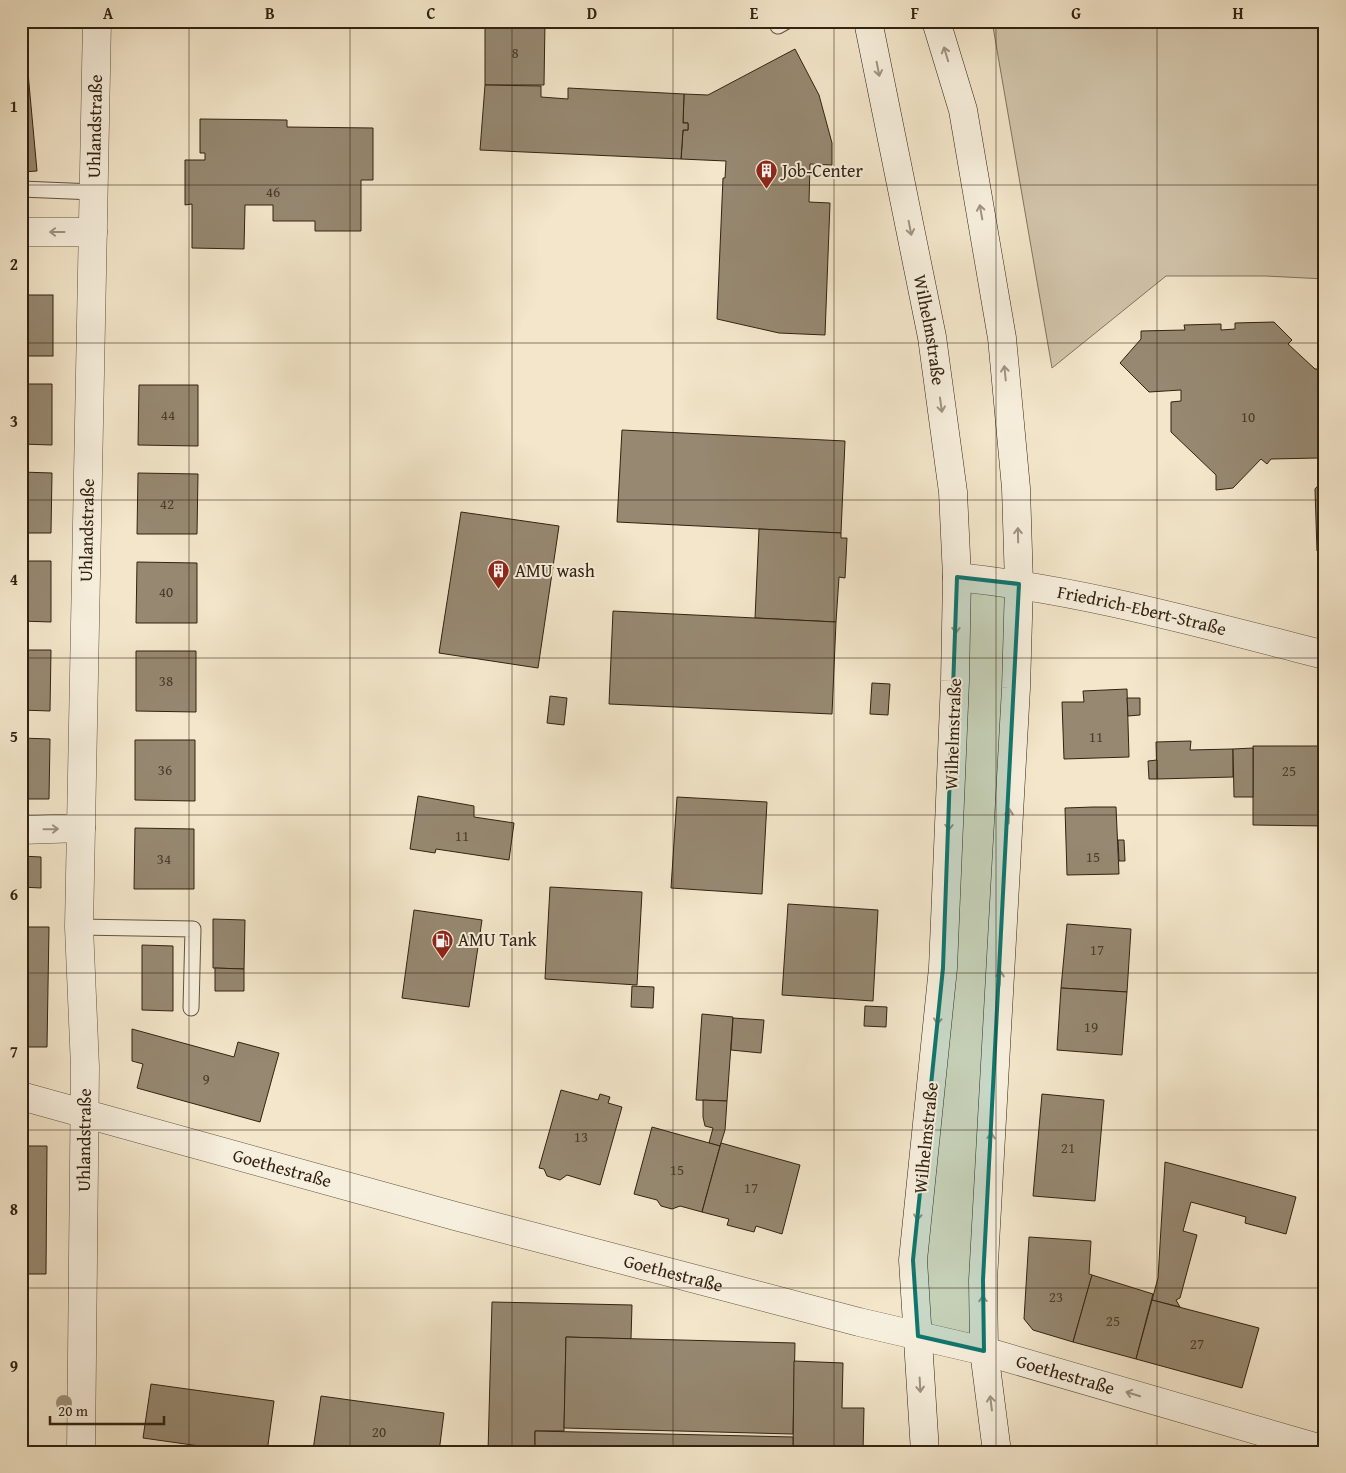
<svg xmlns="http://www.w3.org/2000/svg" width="1346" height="1473" viewBox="0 0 1346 1473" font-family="'Gentium Book Plus',serif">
<rect width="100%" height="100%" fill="#f3e6ca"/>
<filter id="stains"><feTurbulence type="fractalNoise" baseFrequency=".004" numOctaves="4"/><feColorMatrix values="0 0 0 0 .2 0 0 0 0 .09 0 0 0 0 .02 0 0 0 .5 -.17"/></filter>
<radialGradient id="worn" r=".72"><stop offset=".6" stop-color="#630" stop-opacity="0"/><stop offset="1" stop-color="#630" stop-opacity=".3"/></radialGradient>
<polygon fill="#d2c5ab" stroke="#82745e" points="992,21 1325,21 1325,279 1265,276 1166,276 1052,368"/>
<g fill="#968871" stroke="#322211">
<polygon points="21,21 24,21 29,84 21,85"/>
<polygon points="485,21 545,21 544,85 485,85"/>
<polygon points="795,49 819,95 832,143 832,165 810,164 809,202 830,203 825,335 779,333 717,319 723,178 725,178 726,161 681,159 683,130 688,130 688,123 683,123 684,94 708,95"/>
<polygon points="29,84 37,171 21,172 21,85"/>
<polygon points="485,85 541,86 541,97 568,99 568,88 684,94 683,123 688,123 688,130 683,130 681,159 480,150"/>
<polygon points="200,119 287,120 287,127 373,128 373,180 361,180 361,231 315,231 315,221 273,221 273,205 245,205 244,249 192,248 192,204 185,205 185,160 205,160 205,153 200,153"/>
<rect x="21" y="295" width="32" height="61"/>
<polygon points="1274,322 1292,340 1288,344 1315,369 1325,369 1325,462 1324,463 1318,458 1271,459 1267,464 1261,459 1233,488 1216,490 1216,475 1171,432 1171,402 1181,401 1181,390 1149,392 1120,363 1141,339 1141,331 1185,330 1184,325 1221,324 1221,330 1235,329 1235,323"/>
<polygon points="21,384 52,384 52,445 21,444"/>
<polygon points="139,385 198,385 198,446 138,445"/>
<polygon points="622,430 845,441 841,533 617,522"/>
<polygon points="21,472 52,473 51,533 21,533"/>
<polygon points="138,473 198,474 197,534 137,534"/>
<polygon points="1325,478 1325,559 1317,551 1315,489"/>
<polygon points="461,512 559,526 538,668 439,653"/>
<polygon points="759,529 841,533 841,538 847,538 845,578 839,577 836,622 755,618"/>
<polygon points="21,561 51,561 51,622 21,621"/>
<polygon points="137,562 197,563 197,623 136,623"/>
<polygon points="613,611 836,622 832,714 609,704"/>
<polygon points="21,650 51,650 50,711 21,710"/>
<polygon points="136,651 196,651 196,712 136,711"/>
<polygon points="872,683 890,684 888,715 870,714"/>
<polygon points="1127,689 1129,757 1064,759 1062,702 1084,702 1083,691"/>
<polygon points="550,696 567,698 564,725 547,723"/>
<polygon points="1127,698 1140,698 1140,715 1128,716"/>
<polygon points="21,738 50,739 49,799 21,799"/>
<polygon points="135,740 195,740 195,801 135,800"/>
<polygon points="1191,741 1190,750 1233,749 1233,777 1157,779 1156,742"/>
<polygon points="1253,746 1325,746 1325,826 1253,825"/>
<polygon points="1253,748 1253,797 1234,797 1233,749"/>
<polygon points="1157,760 1157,779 1149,779 1148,761"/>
<polygon points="418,796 474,806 474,817 514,823 509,860 436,849 435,853 410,849"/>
<polygon points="677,797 767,802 762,894 671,888"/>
<polygon points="1093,807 1116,807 1119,874 1067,875 1065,808"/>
<polygon points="135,828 194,829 194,889 134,889"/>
<polygon points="1118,840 1124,840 1125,861 1119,861"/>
<polygon points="21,856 41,857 41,888 21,887"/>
<polygon points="550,887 642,892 637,985 545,979"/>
<polygon points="788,904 878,910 873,1001 782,995"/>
<polygon points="414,910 482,920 469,1007 402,998"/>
<polygon points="213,919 245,920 244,969 213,968"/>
<polygon points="1067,924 1131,929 1127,992 1061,988"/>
<polygon points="21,927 49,927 47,1047 22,1047 21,1057"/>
<polygon points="142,945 173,946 173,1011 142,1010"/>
<polygon points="215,968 244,969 244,991 215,991"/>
<polygon points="632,986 654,987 653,1008 631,1007"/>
<polygon points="1061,988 1127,992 1122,1055 1057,1050"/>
<polygon points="865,1006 887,1007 886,1027 864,1026"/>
<polygon points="702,1014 733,1017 727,1101 696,1100"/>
<polygon points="733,1018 764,1020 761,1053 731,1050"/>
<polygon points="132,1029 234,1057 238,1042 279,1053 260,1122 137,1088 143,1064 132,1061"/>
<polygon points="561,1090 598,1100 600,1094 610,1097 608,1103 622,1107 600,1185 567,1175 560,1180 547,1176 544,1169 539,1168"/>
<polygon points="1042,1094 1104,1100 1095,1201 1033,1196"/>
<polygon points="703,1100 727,1101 725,1130 720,1146 709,1143 713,1128 705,1126 703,1117"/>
<polygon points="652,1127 720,1146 702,1212 680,1206 672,1209 661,1206 657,1200 634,1194"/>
<polygon points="721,1143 800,1165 782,1234 756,1226 754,1232 727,1225 729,1219 702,1212"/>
<polygon points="21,1146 47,1146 46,1274 21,1274"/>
<polygon points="1165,1162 1296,1197 1286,1234 1245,1223 1246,1217 1191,1202 1183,1231 1197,1235 1180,1298 1176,1300 1180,1307 1152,1300 1158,1278"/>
<polygon points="1029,1237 1091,1241 1089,1274 1092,1275 1073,1342 1033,1330 1024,1319"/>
<polygon points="1092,1275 1153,1294 1136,1359 1073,1342"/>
<polygon points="1152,1300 1259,1328 1242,1388 1136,1359"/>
<polygon points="492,1302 632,1305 631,1339 566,1337 564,1431 535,1431 535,1452 488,1452"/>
<polygon points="566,1337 795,1343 793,1434 564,1428"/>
<polygon points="794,1361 843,1363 842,1408 864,1408 863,1452 793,1452"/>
<polygon points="151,1384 274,1401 267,1452 242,1452 143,1438"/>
<polygon points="321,1396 444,1413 439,1452 328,1452 313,1450"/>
<polygon points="535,1431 793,1437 793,1452 535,1452"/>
</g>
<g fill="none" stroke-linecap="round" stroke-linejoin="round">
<defs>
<g id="lane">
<polyline points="778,26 787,21"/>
<polyline points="21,189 94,192"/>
<polyline points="79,927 193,929 191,1008"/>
</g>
<g id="street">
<polyline points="21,232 93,232"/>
<path id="s1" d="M 957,577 C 1083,590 1202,624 1325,655"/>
<polyline points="21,830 81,828"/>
<path id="s2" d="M 21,1096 L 455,1216 L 859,1322 L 984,1351 L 1325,1450"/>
<path id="s3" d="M 81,1452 L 85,1067 L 79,927 L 97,21"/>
</g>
<g id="secondary">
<path id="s4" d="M 868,21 L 932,337 L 953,492 L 957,577 L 955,681 L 943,968 L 913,1260 L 925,1452"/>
<polyline points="936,21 963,110 1002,338 1016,488 1019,584 1016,688 983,1280 984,1351 997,1452"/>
</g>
</defs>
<use href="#lane" stroke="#62533f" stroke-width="17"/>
<use href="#street" stroke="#62533f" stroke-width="29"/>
<use href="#secondary" stroke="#322211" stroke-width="29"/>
<use href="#lane" stroke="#f7efdd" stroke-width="15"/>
<use href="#street" stroke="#f7efdd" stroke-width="28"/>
<use href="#secondary" stroke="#f7efdd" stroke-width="28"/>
</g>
<circle fill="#9f917a" cx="64" cy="1403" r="8"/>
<defs><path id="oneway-shaft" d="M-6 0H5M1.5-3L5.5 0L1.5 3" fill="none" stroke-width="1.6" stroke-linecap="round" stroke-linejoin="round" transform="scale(1.25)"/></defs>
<g stroke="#9e9381">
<use href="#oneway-shaft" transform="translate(946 54) rotate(-107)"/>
<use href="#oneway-shaft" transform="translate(878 69) rotate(79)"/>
<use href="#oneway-shaft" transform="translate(981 212) rotate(-100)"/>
<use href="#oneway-shaft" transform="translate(910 228) rotate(79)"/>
<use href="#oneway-shaft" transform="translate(57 232) rotate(180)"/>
<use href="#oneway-shaft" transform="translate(1005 373) rotate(-96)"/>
<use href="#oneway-shaft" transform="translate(941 405) rotate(82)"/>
<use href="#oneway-shaft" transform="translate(1018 535) rotate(-91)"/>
<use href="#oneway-shaft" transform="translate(956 626) rotate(91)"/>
<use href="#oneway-shaft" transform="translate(1009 816) rotate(-87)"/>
<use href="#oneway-shaft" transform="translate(949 823) rotate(92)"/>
<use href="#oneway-shaft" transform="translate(51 829) rotate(-1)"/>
<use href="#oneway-shaft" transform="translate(1000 978) rotate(-87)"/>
<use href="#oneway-shaft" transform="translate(938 1017) rotate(96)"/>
<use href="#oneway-shaft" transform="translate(991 1140) rotate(-87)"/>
<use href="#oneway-shaft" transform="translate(918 1213) rotate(96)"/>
<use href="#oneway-shaft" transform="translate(983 1303) rotate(-91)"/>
<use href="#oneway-shaft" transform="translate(920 1385) rotate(87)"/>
<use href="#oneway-shaft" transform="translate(1133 1394) rotate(-163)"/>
<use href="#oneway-shaft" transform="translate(991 1403) rotate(-97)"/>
</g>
<path fill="#0f766e" fill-opacity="0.2" stroke="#0f766e" stroke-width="4" stroke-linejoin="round" d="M 957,577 L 1019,584 L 983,1280 L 984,1351 L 918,1336 L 913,1260 L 943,968 Z"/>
<path fill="none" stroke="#322211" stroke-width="1" stroke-opacity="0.55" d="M 189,21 L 189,1452M 350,21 L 350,1452M 512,21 L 512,1452M 673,21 L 673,1452M 834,21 L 834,1452M 996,21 L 996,1452M 1157,21 L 1157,1452M 21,185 L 1325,185M 21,343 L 1325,343M 21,500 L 1325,500M 21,658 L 1325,658M 21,815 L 1325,815M 21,973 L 1325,973M 21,1130 L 1325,1130M 21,1288 L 1325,1288"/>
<defs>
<symbol id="building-pin" viewBox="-11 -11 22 30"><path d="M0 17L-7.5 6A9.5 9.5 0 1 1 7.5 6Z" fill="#8f2418" stroke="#f7efdd"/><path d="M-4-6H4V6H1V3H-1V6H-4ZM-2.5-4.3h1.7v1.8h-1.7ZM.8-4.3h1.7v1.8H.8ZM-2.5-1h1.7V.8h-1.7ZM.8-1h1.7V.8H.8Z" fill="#fff"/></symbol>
<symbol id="fuel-pin" viewBox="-11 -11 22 30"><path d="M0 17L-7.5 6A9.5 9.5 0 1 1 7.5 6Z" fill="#8f2418" stroke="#f7efdd"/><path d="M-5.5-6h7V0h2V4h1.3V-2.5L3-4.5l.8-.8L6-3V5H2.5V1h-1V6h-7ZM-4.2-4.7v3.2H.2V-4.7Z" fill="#fff"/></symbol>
</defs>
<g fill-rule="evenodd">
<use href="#building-pin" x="754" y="158" width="25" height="34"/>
<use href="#building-pin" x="486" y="558" width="25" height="34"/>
<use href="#fuel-pin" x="430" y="928" width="25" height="34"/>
</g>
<g text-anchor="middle" stroke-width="4" stroke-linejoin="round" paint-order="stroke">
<g font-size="15" fill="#4b3c29">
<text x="515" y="58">8</text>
<text x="273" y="197">46</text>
<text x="168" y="420">44</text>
<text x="1248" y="422">10</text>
<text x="167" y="509">42</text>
<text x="166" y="597">40</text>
<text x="166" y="686">38</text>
<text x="1096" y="742">11</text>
<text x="165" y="775">36</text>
<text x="1289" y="776">25</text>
<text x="462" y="841">11</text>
<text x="1093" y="862">15</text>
<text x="164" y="864">34</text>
<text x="1097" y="955">17</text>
<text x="1091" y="1032">19</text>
<text x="206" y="1084">9</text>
<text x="581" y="1142">13</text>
<text x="1068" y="1153">21</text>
<text x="677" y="1175">15</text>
<text x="751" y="1193">17</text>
<text x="1056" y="1302">23</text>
<text x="1113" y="1326">25</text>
<text x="1197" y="1349">27</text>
<text x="379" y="1437">20</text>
</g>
<g font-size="18" fill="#322211" stroke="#f7efdd">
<text dy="6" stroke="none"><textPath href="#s3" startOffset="1326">Uhlandstraße</textPath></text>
<text dy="6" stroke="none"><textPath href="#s4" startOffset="315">Wilhelmstraße</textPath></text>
<text dy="6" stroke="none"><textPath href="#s3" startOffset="922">Uhlandstraße</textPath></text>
<text dy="6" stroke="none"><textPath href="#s1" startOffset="188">Friedrich-Ebert-Straße</textPath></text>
<text transform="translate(953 734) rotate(-88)" y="6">Wilhelmstraße</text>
<text transform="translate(926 1138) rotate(-84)" y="6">Wilhelmstraße</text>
<text dy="6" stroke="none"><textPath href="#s3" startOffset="312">Uhlandstraße</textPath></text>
<text dy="6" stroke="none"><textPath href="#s2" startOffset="271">Goethestraße</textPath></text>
<text dy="6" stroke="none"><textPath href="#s2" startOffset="676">Goethestraße</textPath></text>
<text dy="6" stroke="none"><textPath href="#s2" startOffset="1081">Goethestraße</textPath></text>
</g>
<g font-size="18" fill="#322211" stroke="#f7efdd" text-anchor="start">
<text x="782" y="177">Job-Center</text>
<text x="515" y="577">AMU wash</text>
<text x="458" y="946">AMU Tank</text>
</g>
</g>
<rect width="1346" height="1473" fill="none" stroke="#f3e6ca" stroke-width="55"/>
<path d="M50 1416v8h114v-8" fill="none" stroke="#322211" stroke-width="2.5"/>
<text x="58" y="1416" font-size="15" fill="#322211" stroke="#f7efdd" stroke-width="4" paint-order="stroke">20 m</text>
<rect x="28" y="28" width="1290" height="1418" fill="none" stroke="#322211" stroke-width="2"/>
<g font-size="16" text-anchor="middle" font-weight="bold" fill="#322211">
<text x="108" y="19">A</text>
<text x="270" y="19">B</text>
<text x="431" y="19">C</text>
<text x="592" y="19">D</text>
<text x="754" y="19">E</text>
<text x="915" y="19">F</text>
<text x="1076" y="19">G</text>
<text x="1238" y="19">H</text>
<text x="14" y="112">1</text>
<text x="14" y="270">2</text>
<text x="14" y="427">3</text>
<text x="14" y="585">4</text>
<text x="14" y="742">5</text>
<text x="14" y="900">6</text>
<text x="14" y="1057">7</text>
<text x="14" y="1215">8</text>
<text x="14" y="1372">9</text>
</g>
<rect width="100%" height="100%" filter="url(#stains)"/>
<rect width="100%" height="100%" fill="url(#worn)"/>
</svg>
